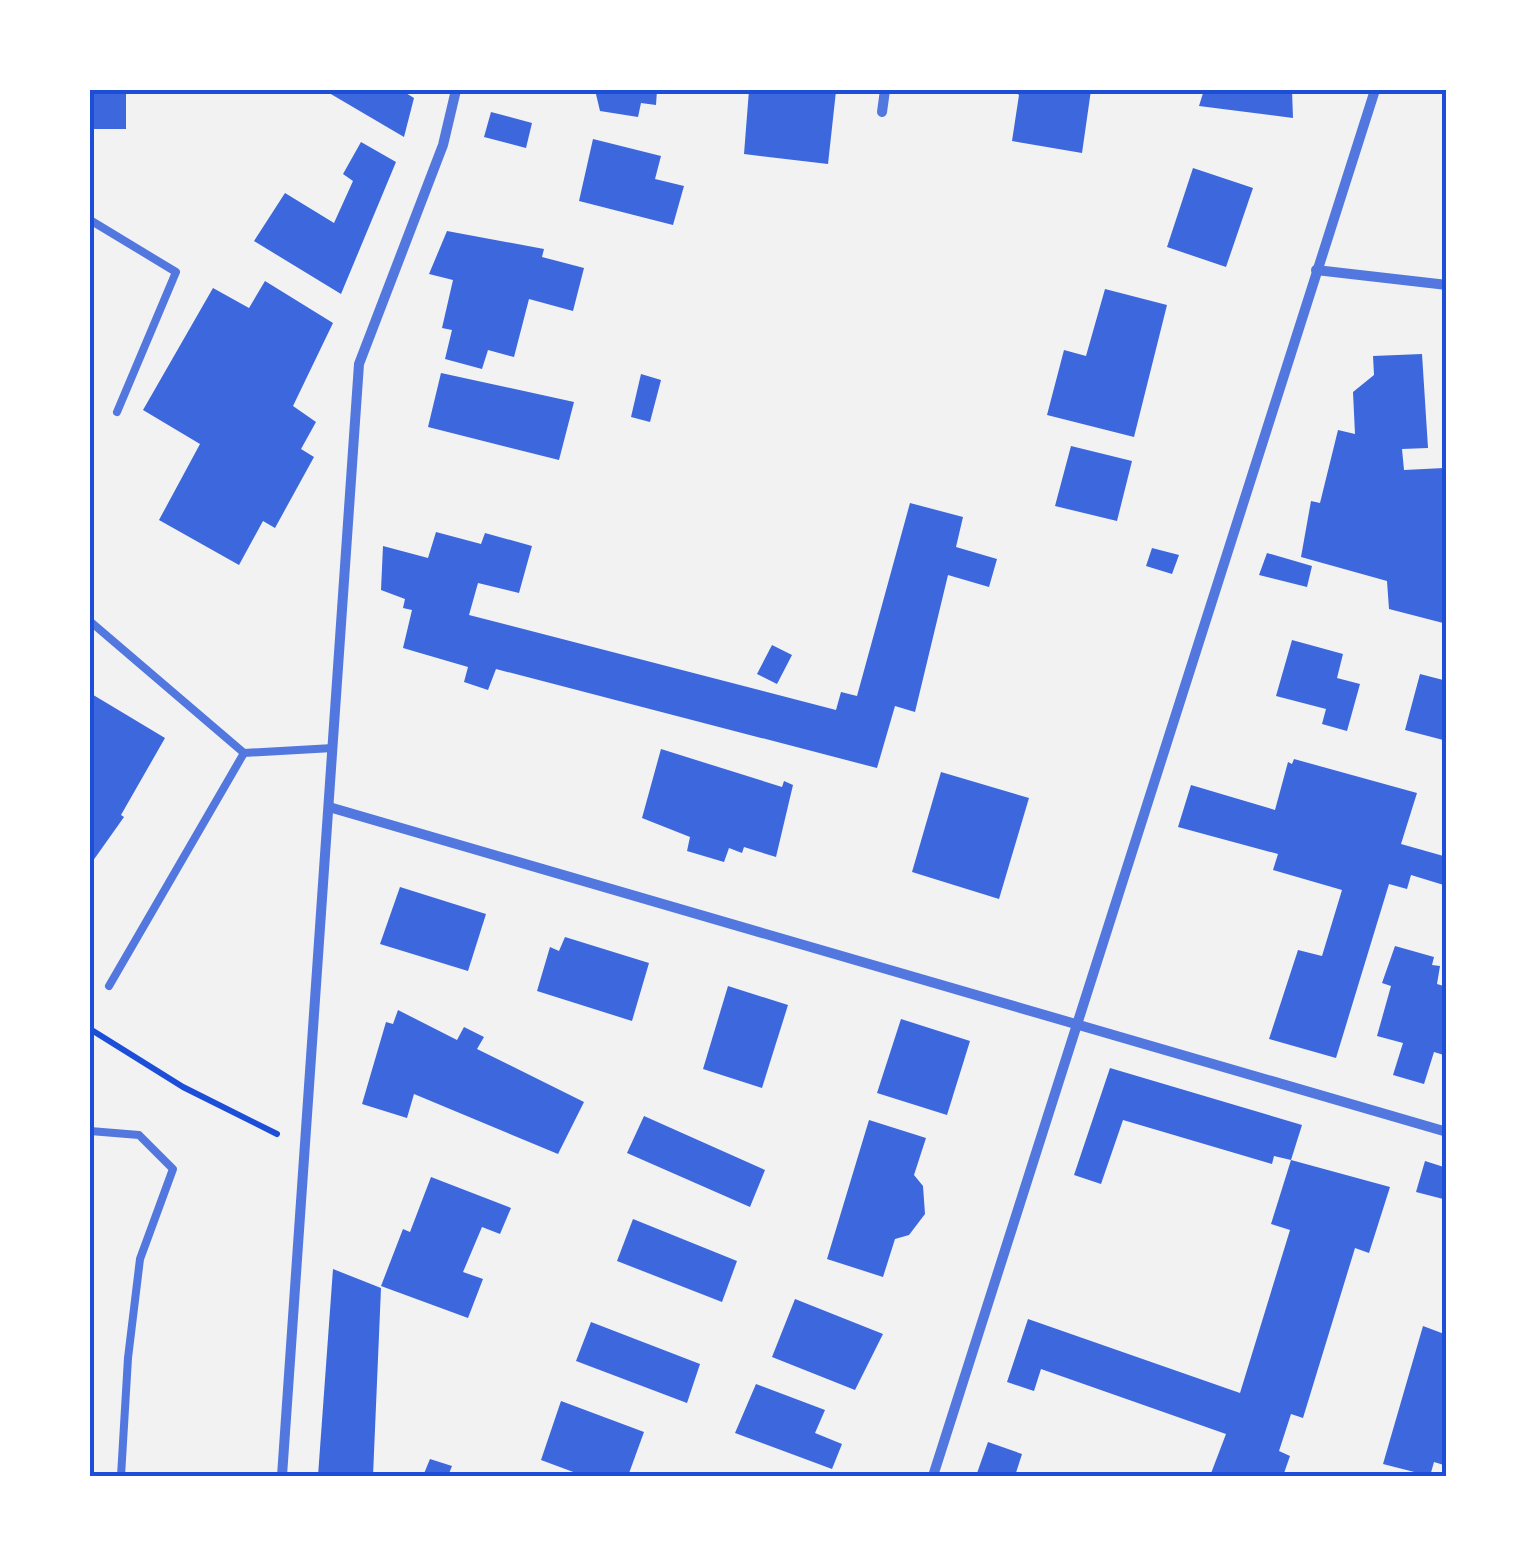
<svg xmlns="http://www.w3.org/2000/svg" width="1537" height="1566" viewBox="0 0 1537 1566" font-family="'Sofia Sans Condensed',sans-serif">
<rect width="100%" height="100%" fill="#f2f2f2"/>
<g fill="#3d67dc">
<rect x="90" y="90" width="36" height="39"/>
<polygon points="324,90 401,90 414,98 404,137"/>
<polygon points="595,90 657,90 656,105 641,103 638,117 600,111"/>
<polygon points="749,90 836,91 828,164 744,154"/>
<polygon points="1013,90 1091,90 1082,153 1012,141 1019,95"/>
<polygon points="1204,90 1292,90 1293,118 1199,106"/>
<polygon points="491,112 532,123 526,148 484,137"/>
<polygon points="593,139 661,156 655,179 684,186 673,225 579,201"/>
<polygon points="361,142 396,162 341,294 254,241 285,193 334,223 353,181 343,174"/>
<polygon points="1193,168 1253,188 1226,267 1167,247"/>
<polygon points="447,231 544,249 542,257 584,268 573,311 529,299 514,357 488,350 482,369 445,359 452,330 442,328 453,280 429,274"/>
<polygon points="265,281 333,323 293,406 316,422 301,449 314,457 275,528 263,521 239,565 159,520 200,444 143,410 213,288 249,308"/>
<polygon points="1105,289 1167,305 1134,437 1047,415 1064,350 1086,356"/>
<polygon points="1422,354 1428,448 1402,449 1404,470 1444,468 1447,624 1389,609 1387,581 1301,557 1311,501 1320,503 1338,430 1355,434 1353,392 1374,375 1373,356"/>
<polygon points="441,373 574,402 559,460 428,427"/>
<polygon points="641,374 661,380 650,422 631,417"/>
<polygon points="1071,446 1132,461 1117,521 1055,506"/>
<polygon points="910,503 963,517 956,547 997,559 989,587 948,575 915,712 895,706 877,768 496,669 488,690 464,682 468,667 403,648 412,610 403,608 405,599 381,590 383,546 428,558 436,532 481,544 485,533 532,546 519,593 478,583 469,615 836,710 841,692 857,696"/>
<polygon points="1152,548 1179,555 1172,574 1146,566"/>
<polygon points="1267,553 1312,566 1307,587 1259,575"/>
<polygon points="1292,640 1343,654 1337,678 1360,684 1347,731 1322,724 1326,709 1276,696"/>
<polygon points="772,645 792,655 777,684 757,674"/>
<polygon points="1420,674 1447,681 1447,741 1405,730"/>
<polygon points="90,693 165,738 121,815 124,817 90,865"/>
<polygon points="661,749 782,787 784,781 793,785 776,857 744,847 742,853 729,848 724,862 687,851 690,837 642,818"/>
<polygon points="1294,759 1417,793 1401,844 1447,857 1447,886 1411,875 1407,889 1389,884 1336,1058 1269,1039 1298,950 1322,956 1342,890 1273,870 1278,854 1178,827 1191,785 1275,810 1288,762 1292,764"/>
<polygon points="941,772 1029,798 999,899 912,872"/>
<polygon points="400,887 486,914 468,971 380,944"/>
<polygon points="565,937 649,963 632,1021 537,991 550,947 559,951"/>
<polygon points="1395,946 1434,957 1432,965 1440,966 1437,984 1447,987 1447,1056 1434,1052 1424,1084 1393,1075 1403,1043 1377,1036 1391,986 1382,983"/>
<polygon points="728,986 788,1005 762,1088 703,1069"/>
<polygon points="398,1010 457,1040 464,1027 484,1037 477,1049 584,1102 558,1154 414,1094 407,1118 362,1104 386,1022 393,1024"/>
<polygon points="901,1019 970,1041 947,1115 877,1093"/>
<polygon points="1110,1068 1302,1125 1291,1160 1390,1187 1369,1253 1355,1248 1303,1418 1291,1414 1279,1451 1290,1456 1283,1476 1210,1476 1226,1434 1041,1369 1034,1391 1007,1382 1028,1319 1240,1393 1290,1230 1271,1224 1291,1160 1274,1156 1272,1164 1123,1120 1101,1184 1074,1175"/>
<polygon points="644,1116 765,1170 750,1207 627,1153"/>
<polygon points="869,1120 926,1138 914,1175 923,1186 925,1214 909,1235 895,1239 883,1277 827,1259"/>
<polygon points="1425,1161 1447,1168 1447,1200 1416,1192"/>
<polygon points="431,1177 511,1208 500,1234 482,1227 463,1272 483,1279 468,1318 381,1286 403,1229 410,1232"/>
<polygon points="633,1219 737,1261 722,1302 617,1261"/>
<polygon points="333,1269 381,1288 373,1476 318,1476"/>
<polygon points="795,1299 883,1334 855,1390 772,1357"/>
<polygon points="591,1322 700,1364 687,1403 576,1361"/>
<polygon points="1423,1326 1447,1335 1447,1466 1434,1462 1430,1476 1383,1464"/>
<polygon points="756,1384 825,1410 815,1433 842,1444 832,1469 735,1433"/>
<polygon points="561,1401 644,1432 628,1476 584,1476 541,1460"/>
<polygon points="988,1442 1022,1454 1015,1476 976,1476"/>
<polygon points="430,1459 452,1466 448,1476 423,1476"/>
</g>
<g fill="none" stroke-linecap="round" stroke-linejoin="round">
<polyline stroke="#1d4ed8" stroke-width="6" points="90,1029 183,1087 277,1134"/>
<g stroke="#5277de" stroke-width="8">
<polyline points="90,220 176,272 117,412"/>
<polyline points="92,623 244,753"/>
<polyline points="109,986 244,753 333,748"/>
<polyline points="90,1131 139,1135 173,1169 140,1259 128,1358 121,1476"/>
</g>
<g stroke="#5277de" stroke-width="10">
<polyline points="882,112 885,90"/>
<polyline points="1316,270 1447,285"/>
<polyline points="329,807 1447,1132"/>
<polyline points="282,1476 359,364 443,145 456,90"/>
<polyline points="933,1476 1375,90"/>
</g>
</g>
<rect width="1537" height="1566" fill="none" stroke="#ffffff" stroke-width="185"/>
<rect x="92" y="92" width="1352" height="1382" fill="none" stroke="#1d4ed8" stroke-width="4"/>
</svg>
